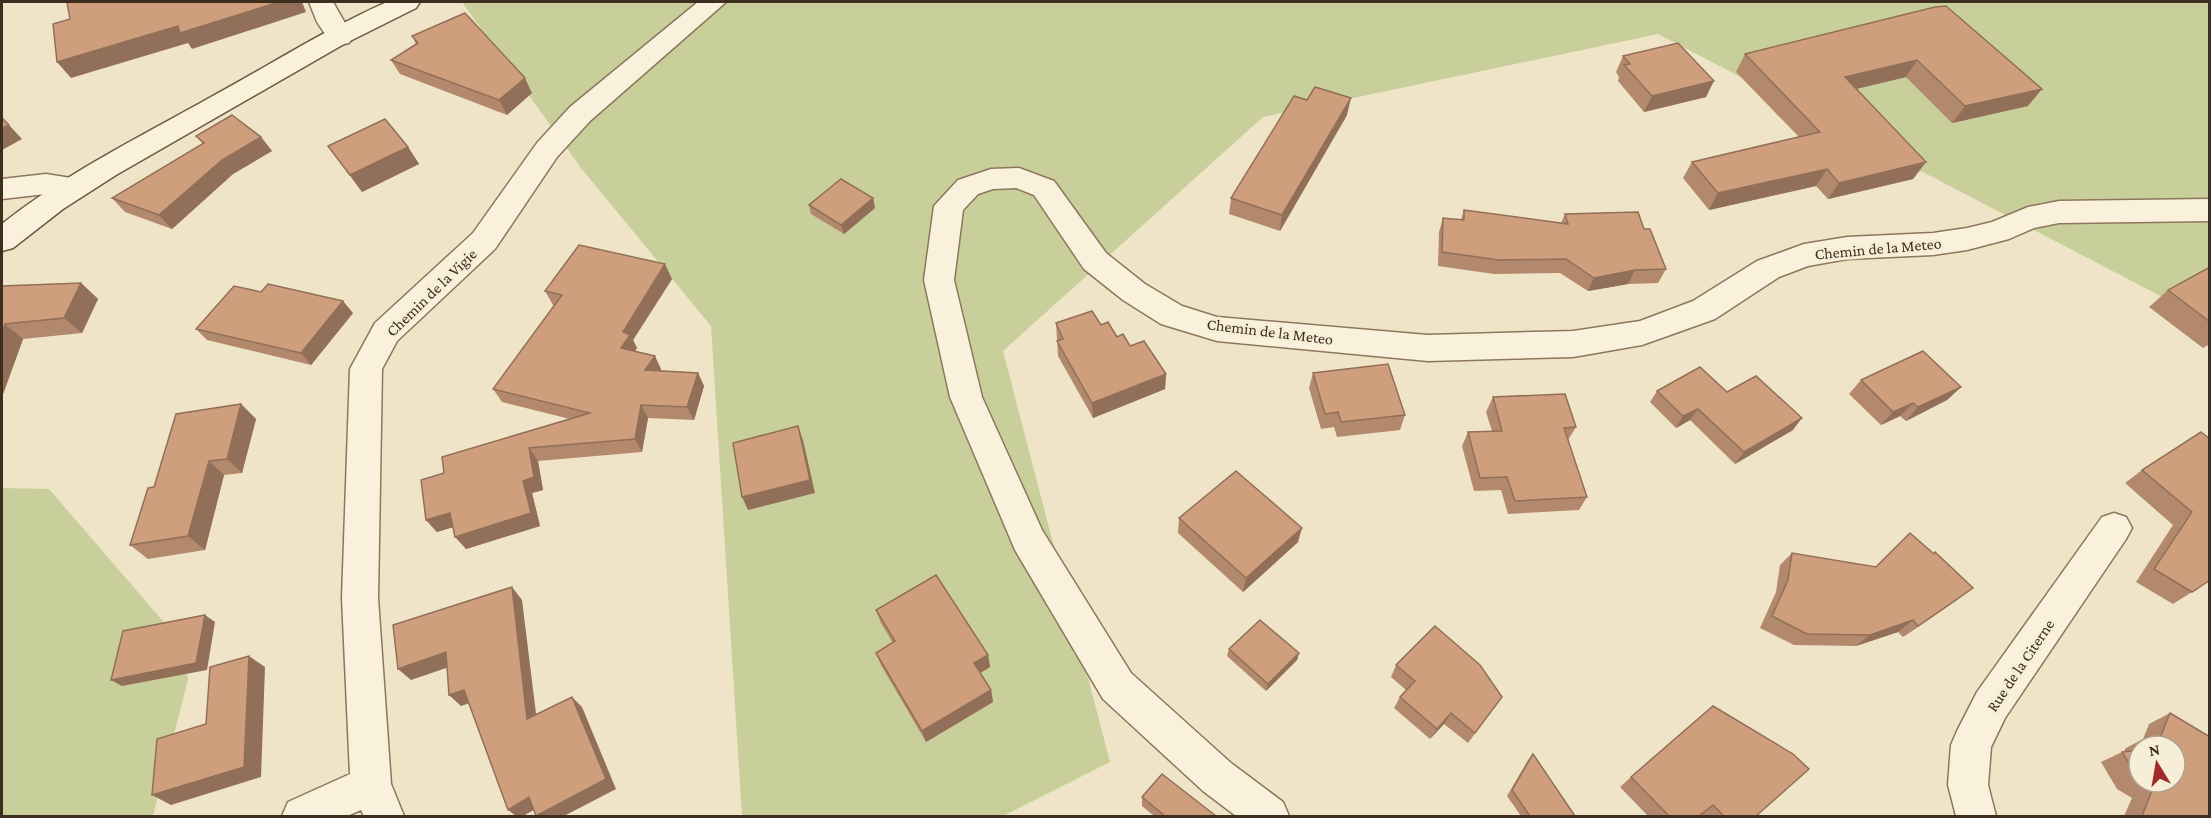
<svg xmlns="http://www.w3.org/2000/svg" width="2211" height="818" viewBox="0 0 2211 818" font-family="'Crimson Pro',serif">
<rect width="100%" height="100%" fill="#f0e4c8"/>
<g fill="#c9cf9b">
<polygon points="462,2 2209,2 2209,341 2193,313 1658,34 1263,117 1003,351 1110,762 1003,816 742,816 711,326 581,168"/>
<polygon points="2,488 49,489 181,642 188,680 153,816 2,816"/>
</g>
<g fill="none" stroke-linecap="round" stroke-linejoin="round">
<defs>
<g id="street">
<polygon points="309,2 333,2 353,37 349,43 340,45 331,43 317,22"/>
<polygon points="698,2 726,2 590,121 557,157 495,249 397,341 382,369 378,598 391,784 404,816 364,816 361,810 347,816 282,816 288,802 350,774 342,598 350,369 375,323 473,233 537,143 570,107"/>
<polygon points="1019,168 1054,181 1106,253 1145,284 1182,306 1217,317 1428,335 1573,331 1640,321 1693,301 1757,261 1804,244 1847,237 1933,233 1967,228 1992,222 2028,207 2059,201 2210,199 2210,221 2059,223 2034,228 2009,239 1967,250 1933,255 1847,259 1808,266 1779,277 1715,319 1642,345 1573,357 1428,361 1217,341 1161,324 1123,300 1084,269 1034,195 1016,188 993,189 978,194 963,210 954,280 982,397 1042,530 1131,673 1231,763 1283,802 1289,816 1236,816 1203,791 1103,699 1015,550 950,397 924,280 934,206 958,180 991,169"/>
<polygon points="46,174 84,180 88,187 84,194 74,197 46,194 2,199 2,179"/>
<polygon points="2114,513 2126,517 2132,528 2126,539 2005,718 1991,747 1988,785 1996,816 1956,816 1948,785 1951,745 1957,731 1977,692 2102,517"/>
</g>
<path id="secondary" d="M 387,2 L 420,2 L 416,8 L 344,44 L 116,175 L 63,209 L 13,248 L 2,251 L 2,224 C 66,173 140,137 211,97 C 270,65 326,29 387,2 Z"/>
</defs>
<use href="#street" stroke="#8d765c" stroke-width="3"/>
<use href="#secondary" stroke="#6f573f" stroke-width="3"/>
<use href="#street" fill="#faf1dc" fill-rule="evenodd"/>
<use href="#secondary" fill="#faf1dc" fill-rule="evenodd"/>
</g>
<g fill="#b2896c" fill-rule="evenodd">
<polygon points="1935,7 2028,106 1952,123 1906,77 1856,89 1926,162 1913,179 1828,199 1816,186 1709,210 1683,178 1692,162 1799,137 1736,72 1745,54"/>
<polygon points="412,36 532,93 507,115 400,74 391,60 416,44"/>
<polygon points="1623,56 1706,97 1644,112 1618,81 1619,77 1616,72"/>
<polygon points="1347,115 1280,231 1229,214 1231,198"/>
<polygon points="196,136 261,137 272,151 233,174 172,229 125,212 112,198 203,144"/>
<polygon points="328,146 408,147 419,164 362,192"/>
<polygon points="873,198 875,208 844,234 811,214 809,205"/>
<polygon points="1464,210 1561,223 1565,214 1644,229 1666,269 1658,283 1628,284 1588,291 1560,273 1494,274 1438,266 1439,232 1443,218 1461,220"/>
<polygon points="2210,267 2210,344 2203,348 2149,307 2168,290"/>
<polygon points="672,279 633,340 637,348 635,351 661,369 661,371 698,373 704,386 694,420 648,418 642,452 538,461 543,490 532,493 540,526 466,549 453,527 437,532 426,520 444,473 570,419 502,402 493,389 554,305 553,305 545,291"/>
<polygon points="81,283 98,299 82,333 23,339 2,397 2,286"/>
<polygon points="261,292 353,313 311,365 207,340 196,329"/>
<polygon points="1056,323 1117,337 1130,346 1166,374 1165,389 1093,418 1058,356"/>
<polygon points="1313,373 1405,415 1400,430 1337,437 1334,427 1321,429 1309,388"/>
<polygon points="1861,380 1961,387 1947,400 1906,421 1900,416 1881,425 1849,394"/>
<polygon points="1657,391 1727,392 1793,430 1735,464 1690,420 1676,428 1650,402"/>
<polygon points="1493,397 1576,427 1568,440 1587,497 1579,510 1508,514 1501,490 1474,491 1462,446 1468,432 1492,431 1486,412"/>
<polygon points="241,404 256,419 242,473 224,475 205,550 148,559 130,545 154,487"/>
<polygon points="2201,432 2192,592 2173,604 2136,582 2173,525 2125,483 2142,470"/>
<polygon points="1179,518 1298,542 1243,592 1178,533"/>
<polygon points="1910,533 1957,600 1903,637 1898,632 1856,646 1794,645 1760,628 1776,592 1780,565 1792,553 1875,567"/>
<polygon points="876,610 988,655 990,667 980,673 991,690 993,702 926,742 881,665 876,653 893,643 881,623"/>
<polygon points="1229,649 1299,653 1297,660 1266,691 1227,656"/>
<polygon points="1396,665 1502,697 1468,743 1444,724 1430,739 1394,708 1400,697 1406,690 1391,677"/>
<path d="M 2170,713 L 2210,816 L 2124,816 L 2132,798 L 2117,789 L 2101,762 L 2122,752 L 2124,751 L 2126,748 L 2143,739 L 2149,724 ZM 2139,746 L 2175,746 L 2175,782 L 2139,782 Z"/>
<polygon points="1533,754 1575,816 1521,816 1507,796 1528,760"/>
<polygon points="1631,777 1756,816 1702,816 1701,815 1699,816 1648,816 1620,787"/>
<polygon points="1142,797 1216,816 1154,816 1142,806"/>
</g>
<g fill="#916f58">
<polygon points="279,2 302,2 306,12 192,49 188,43 71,78 57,62 178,26"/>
<polygon points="1917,60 1906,77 1835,94 1845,77"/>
<polygon points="525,78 532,93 507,115 499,100"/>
<polygon points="1714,81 1706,97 1644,112 1652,96"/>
<polygon points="2042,89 2028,106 1952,123 1965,106"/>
<polygon points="1351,98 1347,115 1280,231 1282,215"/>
<polygon points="9,125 22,139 2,150 2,128"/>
<polygon points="261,137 272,151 233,174 172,229 159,215 222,160"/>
<polygon points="408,147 419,164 362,192 350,175"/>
<polygon points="1926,162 1913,179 1828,199 1839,183"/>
<polygon points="1827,169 1816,186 1709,210 1718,193"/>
<polygon points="873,198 875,208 844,234 841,225"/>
<polygon points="665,264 672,279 633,340 637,348 628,361 621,348 623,332"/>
<polygon points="1635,270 1628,284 1588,291 1594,278"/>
<polygon points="81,283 98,299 82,333 64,318"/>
<polygon points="343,301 353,313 311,365 301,353"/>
<polygon points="5,324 23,339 2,397 2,332"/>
<polygon points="655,356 661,369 652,383 645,370"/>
<polygon points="698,373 704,386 694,420 687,407"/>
<polygon points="1166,374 1165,389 1093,418 1092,403"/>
<polygon points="1961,387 1947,400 1906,421 1918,407"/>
<polygon points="1913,403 1900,416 1881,425 1893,412"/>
<polygon points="241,404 256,419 242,473 227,459"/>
<polygon points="641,405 648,418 642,452 635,439"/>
<polygon points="1698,409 1690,420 1676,428 1683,416"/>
<polygon points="1802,418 1793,430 1735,464 1744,452"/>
<polygon points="798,426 803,440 815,493 748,510 742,497"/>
<polygon points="529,448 538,461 543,490 532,493 540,526 466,549 455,537 523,481"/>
<polygon points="209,461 224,475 205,550 188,536"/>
<polygon points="450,513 460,525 437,532 426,520"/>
<polygon points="1302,528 1298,542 1243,592 1246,578"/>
<polygon points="512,587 522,600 538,730 527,719"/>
<polygon points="1973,588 1957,600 1903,637 1918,626"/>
<polygon points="205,615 215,622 207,670 122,686 111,680"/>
<polygon points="1913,620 1898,632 1856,646 1870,635"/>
<polygon points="446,652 458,664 411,680 398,669"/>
<polygon points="1299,653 1297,660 1266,691 1268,684"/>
<polygon points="988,655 990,667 977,675 974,663"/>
<polygon points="249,656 265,667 261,777 171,805 152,795 244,767"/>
<polygon points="464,690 476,701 461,706 449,695"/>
<polygon points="991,690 993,702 926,742 922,731"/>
<polygon points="572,697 582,707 616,789 564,816 536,816"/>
<polygon points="1451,713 1444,724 1430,739 1437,729"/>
<polygon points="529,797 541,806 523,816 516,816 508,810"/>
</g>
<g fill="#cf9f7d" stroke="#916f58" stroke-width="1.5">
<polygon points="67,2 279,2 180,33 178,26 57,62 53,24 70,19"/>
<polygon points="1946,6 2042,89 1965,106 1917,60 1845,77 1926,162 1839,183 1827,169 1718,193 1692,162 1820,132 1745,54 1935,7"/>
<polygon points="465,13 525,78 499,100 391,60 418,43 412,36"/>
<polygon points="1678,43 1714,81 1652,96 1624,65 1630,64 1623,56"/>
<polygon points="1315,87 1351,98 1282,215 1231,198 1294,96 1307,100"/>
<polygon points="232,115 261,137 222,160 159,215 112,198 204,143 196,136"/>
<polygon points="2,118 9,125 2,128"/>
<polygon points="385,119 408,147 350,175 328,146"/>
<polygon points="841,179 873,198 841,225 809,205"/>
<polygon points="1464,210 1568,224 1565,214 1638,212 1644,229 1650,229 1666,269 1635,270 1594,278 1566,259 1499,260 1442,252 1443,218 1464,220"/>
<polygon points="579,245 665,264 623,332 630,335 621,348 655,356 645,370 698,373 687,407 641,405 635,439 529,448 534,477 523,481 531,513 455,537 450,513 426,520 421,480 444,473 442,457 590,413 493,389 562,295 545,291"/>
<polygon points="2210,267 2210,322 2168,290"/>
<polygon points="81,283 64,318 5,324 2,332 2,286"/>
<polygon points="268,284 343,301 301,353 196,329 234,286 261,292"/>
<polygon points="1092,311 1101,325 1108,322 1117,337 1123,334 1130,346 1144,341 1166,374 1092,403 1057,341 1063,339 1056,323"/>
<polygon points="1923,351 1961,387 1918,407 1913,403 1893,412 1861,380"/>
<polygon points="1388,364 1405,415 1341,422 1338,412 1325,414 1313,373"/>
<polygon points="1700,367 1727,392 1756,376 1802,418 1744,452 1698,409 1683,416 1657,391"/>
<polygon points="1565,394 1576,427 1564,428 1587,497 1515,501 1507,477 1480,478 1468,432 1502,431 1493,397"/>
<polygon points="241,404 227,459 209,461 188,536 130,545 148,488 154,487 176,414"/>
<polygon points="798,426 810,480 742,497 733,443"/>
<polygon points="2201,432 2210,439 2210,580 2192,592 2154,569 2192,512 2142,470"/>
<polygon points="1236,471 1302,528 1246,578 1179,518"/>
<polygon points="1910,533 1934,554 1935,552 1973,588 1918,626 1913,620 1870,635 1807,634 1772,616 1788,580 1792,553 1876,567"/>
<polygon points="936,575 988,655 974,663 991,690 922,731 876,653 895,641 876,610"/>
<polygon points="512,587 527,719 572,697 606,779 536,816 529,797 508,810 464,690 449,695 446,652 398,669 393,625"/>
<polygon points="205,615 196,663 111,680 123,631"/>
<polygon points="1260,620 1299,653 1268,684 1229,649"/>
<polygon points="1435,626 1480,665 1502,697 1475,733 1451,713 1437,729 1400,697 1415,681 1396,665"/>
<polygon points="249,656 244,767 152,795 157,739 206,724 210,667"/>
<polygon points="1713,706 1793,754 1809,769 1756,816 1724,816 1713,805 1699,816 1669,816 1631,777"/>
<polygon points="2170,713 2210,737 2210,816 2142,816 2153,788 2143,782 2175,782 2175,746 2144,746 2147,737 2158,743"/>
<polygon points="2139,750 2139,779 2122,752"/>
<polygon points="1533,754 1575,816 1530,816 1512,790"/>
<polygon points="1162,774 1216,816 1165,816 1142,797"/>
</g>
<g text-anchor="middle" stroke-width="6" stroke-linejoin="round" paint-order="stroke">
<g font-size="16" fill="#3d2e20" stroke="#f7eed8">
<text transform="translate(1878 248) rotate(-5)" y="6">Chemin de la Meteo</text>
<text transform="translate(431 292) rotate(-44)" y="6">Chemin de la Vigie</text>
<text transform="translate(1270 331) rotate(7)" y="6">Chemin de la Meteo</text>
<text transform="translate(2020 665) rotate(-56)" y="6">Rue de la Citerne</text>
</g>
</g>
<rect width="2211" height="818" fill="none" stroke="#3d2e20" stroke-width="6"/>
<g transform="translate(2157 764) rotate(349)"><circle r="28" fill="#f7eed8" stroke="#ada18e" stroke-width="1.5"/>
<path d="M0-4.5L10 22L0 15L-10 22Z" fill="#9e2a2b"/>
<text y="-9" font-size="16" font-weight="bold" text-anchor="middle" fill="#3d2e20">N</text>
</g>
</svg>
